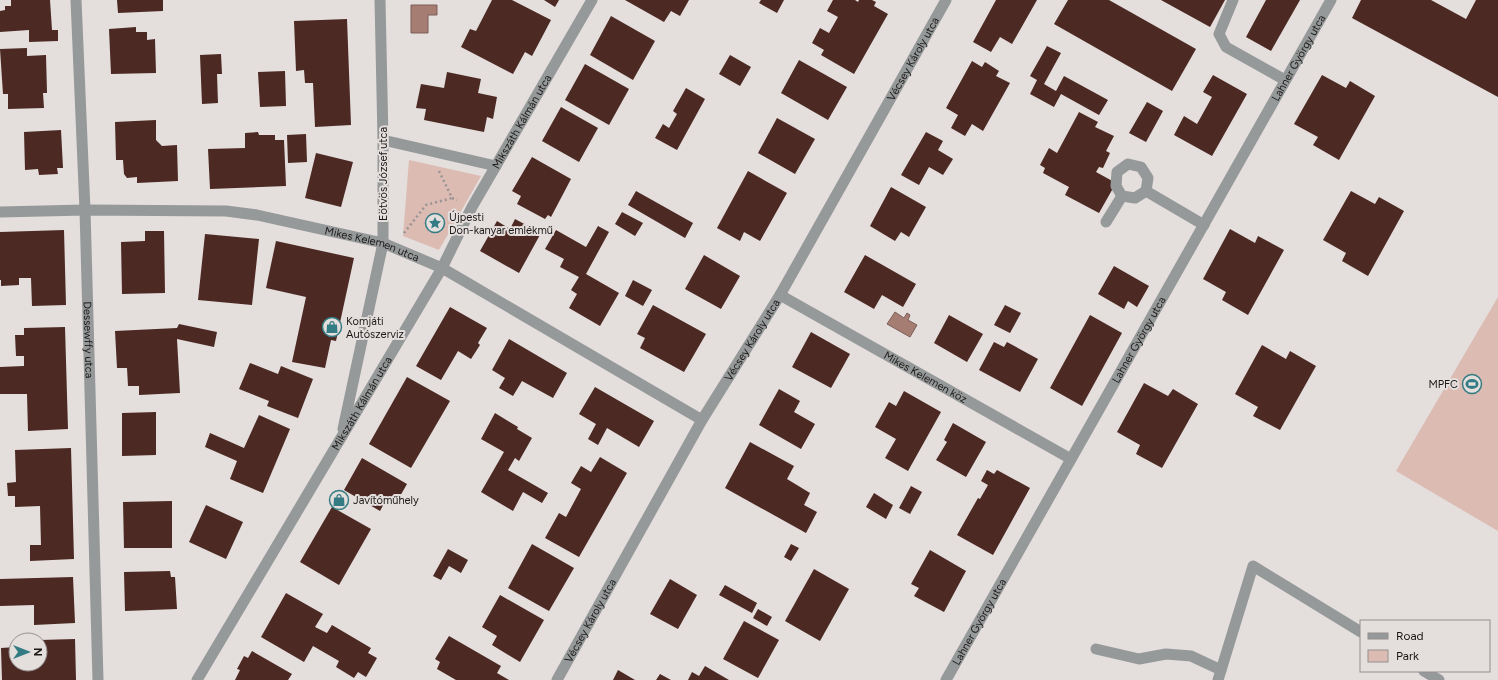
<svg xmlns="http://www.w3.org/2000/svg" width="1498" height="680" viewBox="0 0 1498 680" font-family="Figtree,sans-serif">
<rect width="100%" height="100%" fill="#e4dedd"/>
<g fill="#dcbbb3">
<polygon points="409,160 481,176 439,250 403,236"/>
<polygon points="1498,297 1498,531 1396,471"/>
</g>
<g fill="#a67d73" stroke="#7c5f58">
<polygon points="411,5 437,5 437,15 428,15 428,33 411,33"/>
<polygon points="895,312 904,318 907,313 910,315 908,320 917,325 910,337 887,324"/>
</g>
<g fill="#4c2922">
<polygon points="11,0 50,0 52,30 58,30 58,41 29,42 29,30 0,32 0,11 5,10 5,6 11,6"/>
<polygon points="117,0 163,0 163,11 118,13"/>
<polygon points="492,0 512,0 551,20 532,56 525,52 513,74 461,47 470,29 476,31"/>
<polygon points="544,0 559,0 555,7"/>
<polygon points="625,0 689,0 680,16 671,11 664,22"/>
<polygon points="761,0 784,0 777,13 759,3"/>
<polygon points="833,0 855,0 858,2 859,0 872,0 876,2 874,6 888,14 854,74 821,55 824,50 812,43 820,28 829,33 838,17 827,11"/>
<polygon points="996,0 1037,0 1012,44 1000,37 991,52 973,42"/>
<polygon points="1068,0 1109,0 1196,49 1172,91 1054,24"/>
<polygon points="1161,0 1225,0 1210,27"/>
<polygon points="1266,0 1300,0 1271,51 1246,37"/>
<polygon points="1361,0 1431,0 1466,19 1476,0 1498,0 1498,97 1352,18"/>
<polygon points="611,16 655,41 633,80 590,55"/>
<polygon points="347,19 351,125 315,127 313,83 305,83 304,70 296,71 294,21"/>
<polygon points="136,27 136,32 147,32 147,40 155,39 156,73 111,74 109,29"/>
<polygon points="1047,46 1061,53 1044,84 1056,91 1064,76 1108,100 1099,115 1061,94 1054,107 1030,94 1037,80 1030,76"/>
<polygon points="27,48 27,56 46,55 47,93 43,93 44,108 8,109 8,94 3,94 0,49"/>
<polygon points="221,54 222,74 217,74 218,103 202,104 200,55"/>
<polygon points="730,55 751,67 740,86 719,74"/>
<polygon points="799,60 847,87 828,120 781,93"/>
<polygon points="972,61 982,67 985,62 999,71 996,76 1010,83 983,131 972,124 965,136 951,128 958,115 946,108"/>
<polygon points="585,64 629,89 609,125 565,100"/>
<polygon points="285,71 286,106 260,107 258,72"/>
<polygon points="447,72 481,79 478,93 497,97 493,119 487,117 484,132 424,120 426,109 416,108 421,84 444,88"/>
<polygon points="1213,75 1247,94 1212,156 1174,135 1184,116 1197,124 1212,97 1203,92"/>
<polygon points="1322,75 1346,88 1350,81 1375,96 1339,160 1313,145 1318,137 1294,124"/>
<polygon points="686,88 705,99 677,150 655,138 663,124 669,128 677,114 673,111"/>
<polygon points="1147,102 1163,111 1146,142 1129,133"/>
<polygon points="561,107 598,128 579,162 542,141"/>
<polygon points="1079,112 1098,122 1095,127 1114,136 1106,151 1110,153 1103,168 1099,167 1096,172 1116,183 1099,213 1065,195 1069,187 1043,173 1045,168 1040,165 1049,148 1057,153"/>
<polygon points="777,118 815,139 795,174 758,153"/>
<polygon points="156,120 156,140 162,146 177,145 178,181 137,183 137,177 127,178 124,174 123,160 116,160 115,122"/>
<polygon points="61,130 63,168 57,168 58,174 39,175 38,169 25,170 24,132"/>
<polygon points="258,132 259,135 275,135 275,140 284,140 286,186 210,189 208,149 245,148 245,133"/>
<polygon points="926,132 943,141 938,150 953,159 943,175 929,167 919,185 901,175"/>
<polygon points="306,134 307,162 288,163 287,135"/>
<polygon points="316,153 353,162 341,207 305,198"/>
<polygon points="532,157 571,179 551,217 548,215 545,219 517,204 521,196 512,191"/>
<polygon points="748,171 787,193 760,241 744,232 740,241 717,228"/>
<polygon points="891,187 926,207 909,237 901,232 895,241 870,226"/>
<polygon points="636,191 693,223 685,238 628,205"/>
<polygon points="1351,191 1375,204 1379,197 1404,211 1368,276 1342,261 1346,253 1323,240"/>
<polygon points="622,212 643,223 635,236 615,224"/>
<polygon points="515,219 541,233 519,273 480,251 497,221 510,229"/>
<polygon points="598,226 609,232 586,274 619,293 600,326 569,308 577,294 571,290 579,277 560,267 564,259 545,249 556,230 586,247"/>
<polygon points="1230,229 1255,243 1258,236 1284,250 1248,315 1222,300 1226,292 1203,279"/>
<polygon points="64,230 66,305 32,306 31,278 19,278 19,285 1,286 1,280 0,280 0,232"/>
<polygon points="145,231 164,231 165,293 122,294 121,242 145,241"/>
<polygon points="205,234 259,239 252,305 198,300"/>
<polygon points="276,241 354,258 336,341 331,340 325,368 292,362 306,297 266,288"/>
<polygon points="704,255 740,276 721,309 685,289"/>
<polygon points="865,255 916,284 903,307 882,295 874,309 844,292"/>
<polygon points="1114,266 1149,286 1137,307 1128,301 1124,309 1098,294"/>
<polygon points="633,280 652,290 643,306 625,296"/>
<polygon points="653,305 706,334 684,372 640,348 645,338 637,334"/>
<polygon points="1005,305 1021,313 1010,333 994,325"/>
<polygon points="450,307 487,328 478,343 480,345 471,359 458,351 441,380 416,366"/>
<polygon points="949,315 983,334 967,362 934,343"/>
<polygon points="1090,315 1122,333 1082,406 1050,388"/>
<polygon points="179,324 217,332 214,347 177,339 180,393 139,395 139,386 128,386 127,368 117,368 115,331 177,328"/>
<polygon points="65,327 68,429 28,431 27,394 0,394 0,367 24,366 24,356 16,356 15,335 24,335 24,328"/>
<polygon points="811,332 850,354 831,388 792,367"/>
<polygon points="509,339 567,373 553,398 522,381 513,396 499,388 505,378 492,370"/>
<polygon points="994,342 1004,347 1007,342 1038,359 1020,392 979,370"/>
<polygon points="1262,345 1286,359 1290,351 1316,366 1280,430 1253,416 1258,407 1235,394"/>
<polygon points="250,363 278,374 281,366 313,379 298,418 267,406 269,401 239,389"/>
<polygon points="407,377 450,401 411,468 369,444"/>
<polygon points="1144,383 1168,396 1173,389 1198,404 1162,468 1136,454 1140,445 1117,432"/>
<polygon points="595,387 654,421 639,447 607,428 598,445 588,439 596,424 579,414"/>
<polygon points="779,389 800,401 794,412 815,424 801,449 759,425"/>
<polygon points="904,391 941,412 908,471 885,458 896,439 875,427 889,402 896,406"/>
<polygon points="156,412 156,455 122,456 122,413"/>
<polygon points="495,413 518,427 517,429 532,438 519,461 515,458 508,470 548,493 542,503 523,492 513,511 481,492 504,452 481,439"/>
<polygon points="259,415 290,429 263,493 230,479 237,461 205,447 210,433 244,448"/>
<polygon points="953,423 986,442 966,477 936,460 947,442 944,440"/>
<polygon points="750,442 794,466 787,479 810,493 804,505 817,512 806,533 725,488"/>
<polygon points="71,448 74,559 30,561 30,545 41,545 40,506 15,507 15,496 8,496 7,483 16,482 15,450"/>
<polygon points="600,457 627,473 579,557 545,538 559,513 566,517 581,489 571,483 581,466 591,472"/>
<polygon points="362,458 407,484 395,505 386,500 380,511 344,490"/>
<polygon points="987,470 994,474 997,470 1030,488 993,555 957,535 978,498 980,499 988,485 981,481"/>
<polygon points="911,486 922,492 910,514 899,508"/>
<polygon points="874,493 893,505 886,519 866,507"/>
<polygon points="172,501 172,548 124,548 123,502"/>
<polygon points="206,505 243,522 226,559 189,542"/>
<polygon points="332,507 371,529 339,585 300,562"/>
<polygon points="532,544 574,568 549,611 508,588"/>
<polygon points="791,544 799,548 791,561 784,557"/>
<polygon points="448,549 468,560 461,573 449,566 441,580 433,576"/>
<polygon points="930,550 966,571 944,612 914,596 919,588 911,584"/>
<polygon points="814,569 849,589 820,641 785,621"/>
<polygon points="170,571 171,577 175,577 177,609 125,611 124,572"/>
<polygon points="73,577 75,623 34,625 34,605 0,606 0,579"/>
<polygon points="670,579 697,595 678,629 650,614"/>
<polygon points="725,585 757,603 752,613 719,595"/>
<polygon points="286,593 323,614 315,627 327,633 332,625 371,648 368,653 377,658 366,677 358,672 354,678 336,667 339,661 313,646 304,662 261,637"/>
<polygon points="500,595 544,620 520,662 492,645 497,636 482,627"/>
<polygon points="758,609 772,617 767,626 753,618"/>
<polygon points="744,621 779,640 758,678 723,659"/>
<polygon points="449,636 501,666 497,673 509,680 456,680 437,669 440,662 435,659"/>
<polygon points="75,639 76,680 2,680 1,648 16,647 16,664 40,664 40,640"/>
<polygon points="252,651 292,674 288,680 235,680 240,670 237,669 244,656 248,658"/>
<polygon points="705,666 729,680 688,680 692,672 699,676"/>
<polygon points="618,670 635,680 613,680"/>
<polygon points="660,674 671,680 656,680"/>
</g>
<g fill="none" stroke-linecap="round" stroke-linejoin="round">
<g stroke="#989393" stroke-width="2.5" stroke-dasharray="2 3" stroke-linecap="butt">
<polyline points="439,171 452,198 457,200"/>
<polyline points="404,233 426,205 452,198"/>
</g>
<g stroke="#969999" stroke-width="11">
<polyline points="1233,0 1219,34 1226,47 1285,80"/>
<polygon points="1128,164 1141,167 1148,178 1146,191 1135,198 1122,196 1116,186 1117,172"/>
<polyline points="1146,191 1204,225"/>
<polyline points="1106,222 1122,196"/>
<polyline points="1096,649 1139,659 1166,654 1191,656 1221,670"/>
<polyline points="1424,671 1439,680"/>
<polyline points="1218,680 1253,566 1361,632"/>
</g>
<g stroke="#969999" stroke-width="11">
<path id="s1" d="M 76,0 L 85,210 L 98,680"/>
<polyline points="383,140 496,166"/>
<path id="s2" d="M 0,212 L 85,210 L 226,211 L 257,215 L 383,243 L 442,268 L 702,420"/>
<path id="s3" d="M 780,295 L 1071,459"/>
<polyline points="343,429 383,243 383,140 380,0"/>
<path id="s4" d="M 197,680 L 442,268 L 472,207 L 592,0"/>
<path id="s5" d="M 557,680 L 702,420 L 780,295 L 946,0"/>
<path id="s6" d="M 946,680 L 1331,0"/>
</g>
</g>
<defs>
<symbol id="sight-ring" viewBox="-11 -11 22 22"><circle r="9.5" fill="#e4dedd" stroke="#347c83" stroke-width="1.5"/><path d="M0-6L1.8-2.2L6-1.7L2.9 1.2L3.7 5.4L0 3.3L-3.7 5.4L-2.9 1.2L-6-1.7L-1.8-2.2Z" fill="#347c83"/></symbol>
<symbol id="shop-ring" viewBox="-11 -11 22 22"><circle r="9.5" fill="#e4dedd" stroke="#347c83" stroke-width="1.5"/><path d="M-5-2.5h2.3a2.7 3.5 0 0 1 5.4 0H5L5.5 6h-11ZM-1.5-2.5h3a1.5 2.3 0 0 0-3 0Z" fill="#347c83"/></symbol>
<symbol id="stadium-ring" viewBox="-11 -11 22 22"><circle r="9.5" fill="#e4dedd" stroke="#347c83" stroke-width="1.5"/><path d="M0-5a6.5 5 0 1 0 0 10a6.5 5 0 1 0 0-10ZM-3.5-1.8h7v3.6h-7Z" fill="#347c83"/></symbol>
</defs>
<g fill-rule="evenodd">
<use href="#sight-ring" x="424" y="212" width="22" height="22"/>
<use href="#shop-ring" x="321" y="316" width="22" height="22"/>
<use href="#stadium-ring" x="1461" y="373" width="22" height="22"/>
<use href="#shop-ring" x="328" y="489" width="22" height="22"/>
</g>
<g text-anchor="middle" stroke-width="4" stroke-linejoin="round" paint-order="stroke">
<g font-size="11" fill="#1b1818" stroke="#e4dedd">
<text dy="4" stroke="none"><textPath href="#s6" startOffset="715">Lahner György utca</textPath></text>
<text dy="4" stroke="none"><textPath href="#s5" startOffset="716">Vécsey Károly utca</textPath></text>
<text dy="4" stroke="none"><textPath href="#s4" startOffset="646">Mikszáth Kálmán utca</textPath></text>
<text transform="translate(383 174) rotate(-90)" y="4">Eötvös József utca</text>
<text dy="4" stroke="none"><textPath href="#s2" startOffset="376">Mikes Kelemen utca</textPath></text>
<text dy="4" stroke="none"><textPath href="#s1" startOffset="340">Dessewffy utca</textPath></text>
<text dy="4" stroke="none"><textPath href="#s5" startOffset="392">Vécsey Károly utca</textPath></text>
<text dy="4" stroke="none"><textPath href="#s6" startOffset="391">Lahner György utca</textPath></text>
<text dy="4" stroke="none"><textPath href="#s3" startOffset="167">Mikes Kelemen köz</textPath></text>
<text dy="4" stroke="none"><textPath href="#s4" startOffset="322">Mikszáth Kálmán utca</textPath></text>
<text dy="4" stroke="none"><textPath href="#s5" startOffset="68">Vécsey Károly utca</textPath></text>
<text dy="4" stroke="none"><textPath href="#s6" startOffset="67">Lahner György utca</textPath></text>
</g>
<g font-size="11" fill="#1b1818" stroke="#e4dedd" text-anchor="start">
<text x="449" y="221">Újpesti<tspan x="449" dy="13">Don-kanyar emlékmű</tspan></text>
<text x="346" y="325">Komjáti<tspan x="346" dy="13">Autószerviz</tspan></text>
<text x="1458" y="388" text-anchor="end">MPFC</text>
<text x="353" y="504">Javítóműhely</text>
</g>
</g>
<rect x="1360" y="620" width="130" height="52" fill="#e4dedd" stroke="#948f8e"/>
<rect x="1368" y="633" width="20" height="6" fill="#969999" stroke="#948f8e"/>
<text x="1396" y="640" font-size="12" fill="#1b1818">Road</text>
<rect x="1368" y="650" width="20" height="12" fill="#dcbbb3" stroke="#948f8e"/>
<text x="1396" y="660" font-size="12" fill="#1b1818">Park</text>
<g transform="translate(28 652) rotate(90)"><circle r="19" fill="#e4dedd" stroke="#948f8e"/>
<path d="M0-3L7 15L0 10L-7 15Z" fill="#347c83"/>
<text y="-6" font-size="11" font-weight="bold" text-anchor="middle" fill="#1b1818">N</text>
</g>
</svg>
